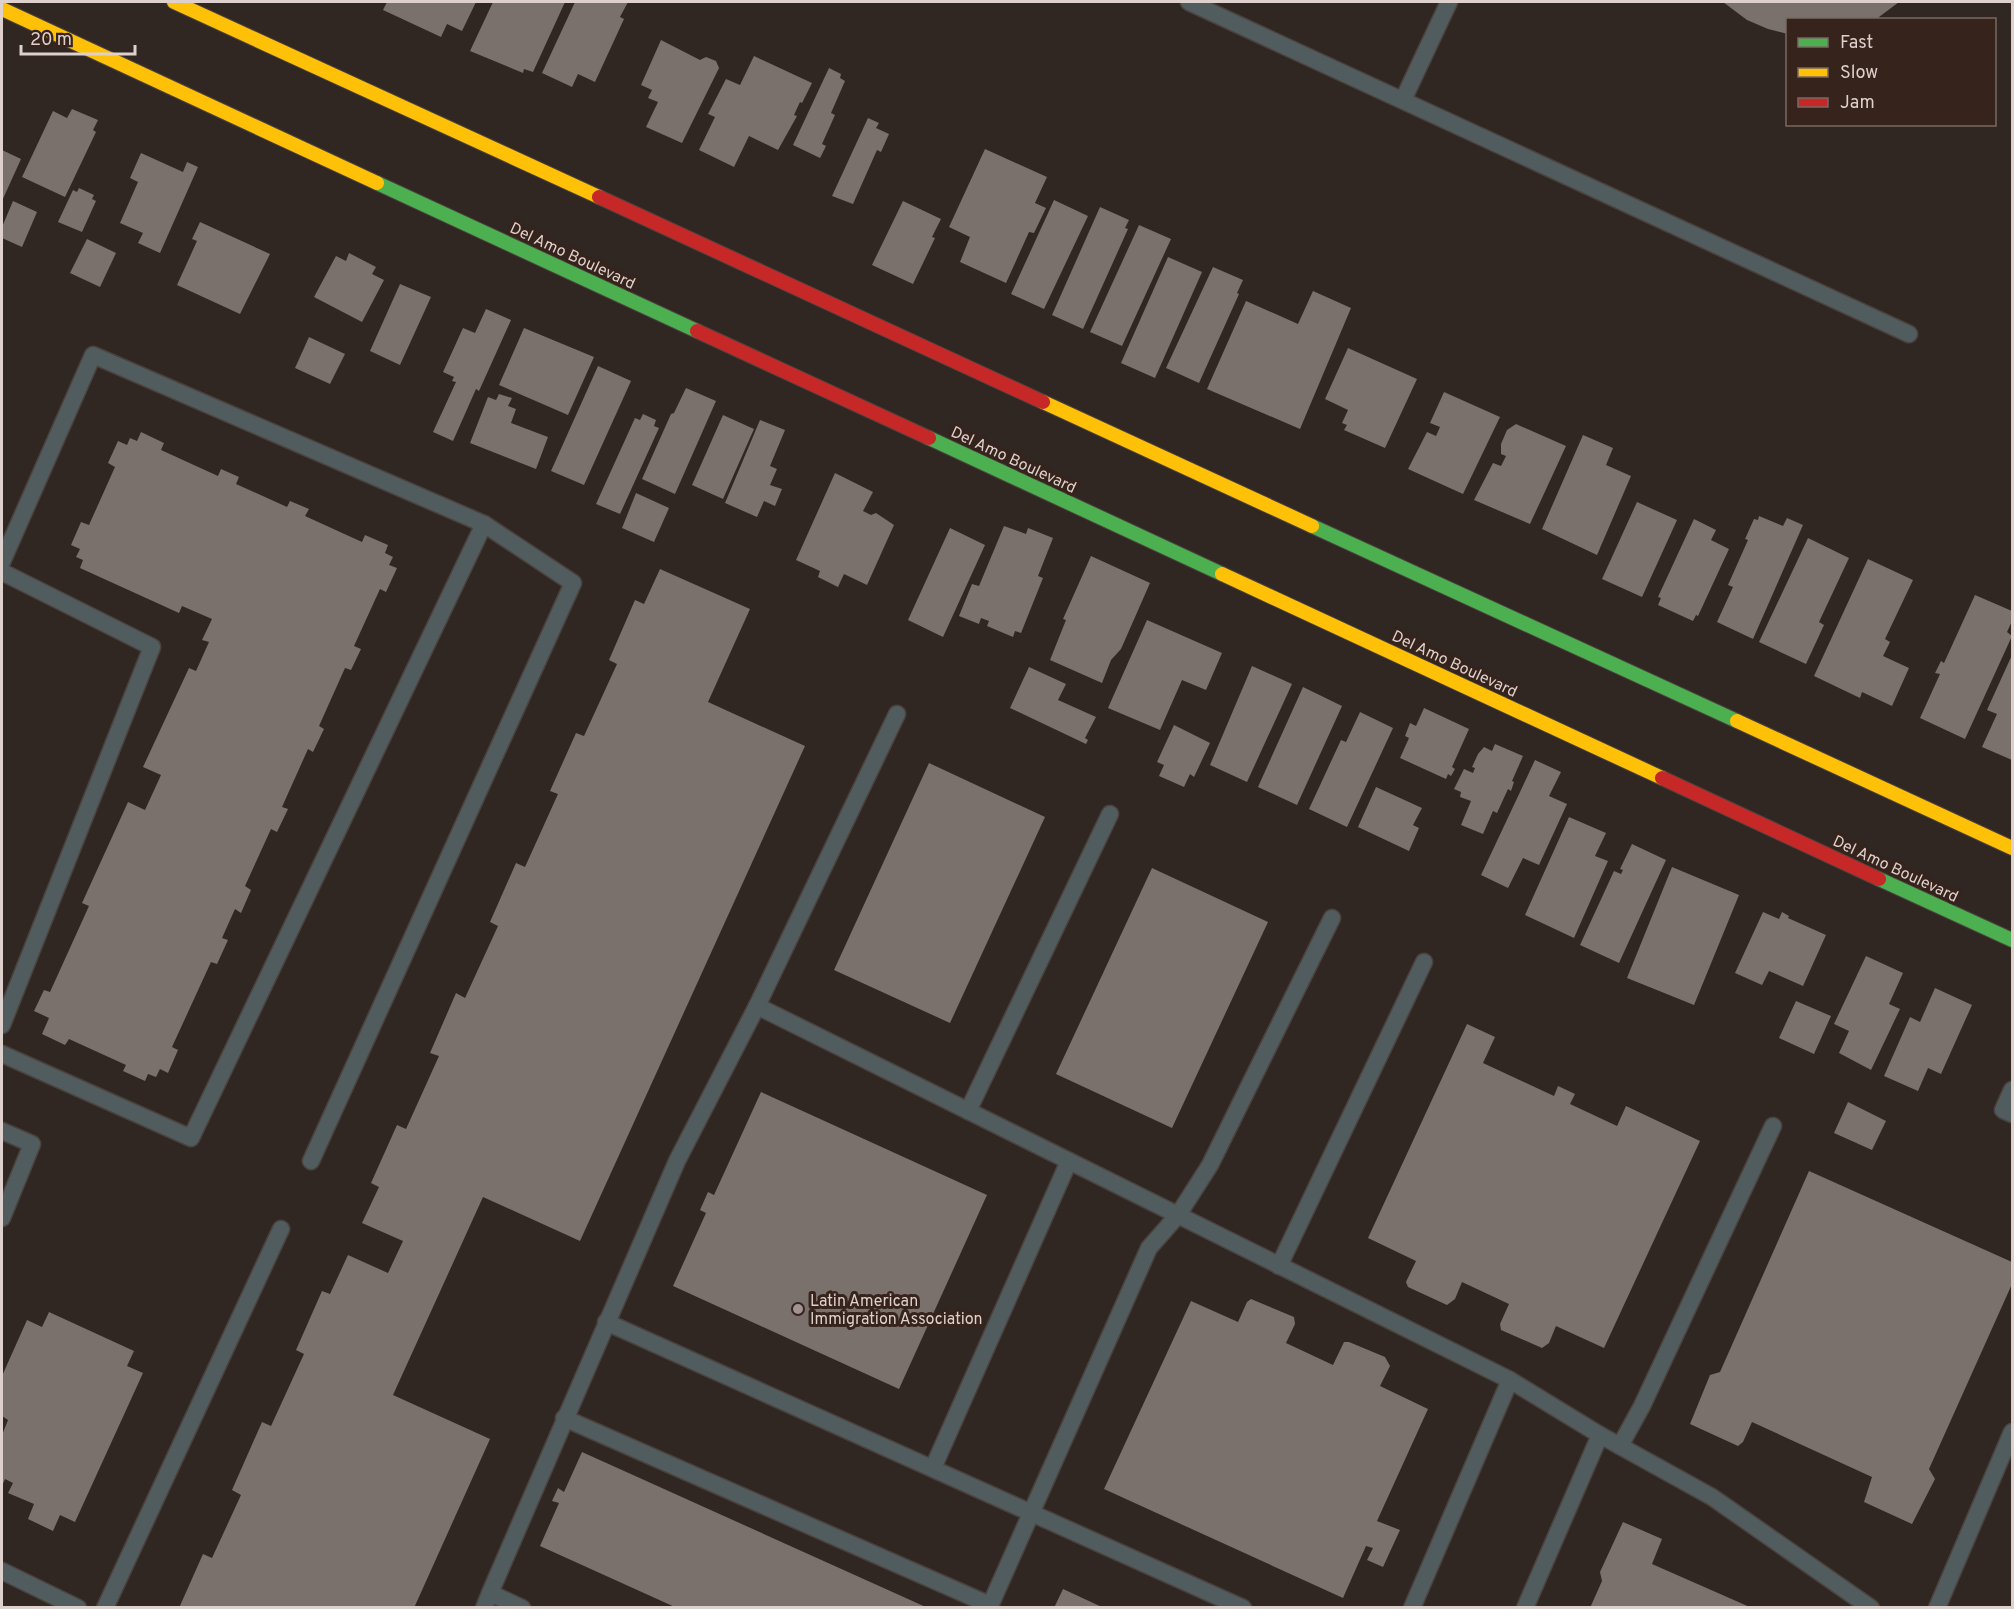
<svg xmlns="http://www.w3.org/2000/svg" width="2014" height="1609" viewBox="0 0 2014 1609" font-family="Overpass,sans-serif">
<rect width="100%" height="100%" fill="#302622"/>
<g fill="#7a716d">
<polygon points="387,2 476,2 462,31 447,24 441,37 383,10"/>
<polygon points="493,2 565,2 533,72 524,69 523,73 470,51"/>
<polygon points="575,2 628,2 620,17 624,19 595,82 578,74 572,87 542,73"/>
<polygon points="1723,2 1899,2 1875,20 1788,20 1788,34 1768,29 1747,20"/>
<polygon points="661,40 700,60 706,57 716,61 719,68 682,143 646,127 658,102 648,98 652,90 641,85"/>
<polygon points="754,56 812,83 802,103 800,102 794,115 797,116 778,150 749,136 734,167 699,150 715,117 708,114 726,79 740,85"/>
<polygon points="829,68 841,74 840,78 845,81 831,113 835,115 822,144 826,146 820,158 793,145"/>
<polygon points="72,109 98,120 93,130 96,132 65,197 22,177 53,111 67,118"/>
<polygon points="868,118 879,123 876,128 889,134 881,152 877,150 853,204 832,196"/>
<polygon points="985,149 1047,177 1035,203 1046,208 1034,233 1029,232 1006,283 960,262 970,237 949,227"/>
<polygon points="2,150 21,159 2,201"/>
<polygon points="141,153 183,172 187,162 198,167 160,253 138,243 143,233 120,223 138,182 130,178"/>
<polygon points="79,188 94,195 92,199 96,201 82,232 58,222 73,190 77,192"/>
<polygon points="1054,200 1088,216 1044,309 1011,294"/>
<polygon points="13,201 37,212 22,247 2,238 2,227"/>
<polygon points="903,201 941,219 932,237 935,238 913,284 872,265"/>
<polygon points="1100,207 1129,220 1125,228 1128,229 1083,329 1052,315"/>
<polygon points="200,222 270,254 240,314 177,285 197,241 192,239"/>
<polygon points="1139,225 1171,239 1122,346 1090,332"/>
<polygon points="87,239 116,253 100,287 70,273"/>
<polygon points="349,253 376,267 372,274 384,280 362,322 314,297 336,256 346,261"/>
<polygon points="1168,257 1202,272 1155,378 1121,363"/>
<polygon points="1213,267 1243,280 1237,293 1239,294 1199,383 1166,368"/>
<polygon points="400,284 431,297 400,365 370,351"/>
<polygon points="1313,291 1351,308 1300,429 1207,389 1246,301 1298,324"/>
<polygon points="486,309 511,320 479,391 476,389 453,441 433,432 456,382 452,381 454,377 443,372 463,328 475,333"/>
<polygon points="524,328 594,357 568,415 499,385"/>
<polygon points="309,337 345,354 330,384 295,368"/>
<polygon points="1348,348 1417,379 1385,448 1344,430 1347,425 1342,423 1348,410 1325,399"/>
<polygon points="598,366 631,381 584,485 551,471"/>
<polygon points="686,388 716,401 675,494 642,479 671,414 674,413"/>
<polygon points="1444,392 1500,417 1463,494 1408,469 1427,432 1436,436 1440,427 1430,423"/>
<polygon points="499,394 512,398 508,406 516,409 511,423 548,437 536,469 470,443 488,397 496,400"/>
<polygon points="643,414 656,420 654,426 659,428 620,514 596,504 635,418 640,420"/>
<polygon points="723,415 754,429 723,499 692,485"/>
<polygon points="760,420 785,430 770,466 777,469 770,485 782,489 775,506 764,501 757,517 725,503"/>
<polygon points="1516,424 1566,446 1530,524 1474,500 1493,463 1501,466 1506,456 1501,454 1501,444 1507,430"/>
<polygon points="141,432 164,443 161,450 218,476 221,469 239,477 236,484 287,507 290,501 309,509 305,516 362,542 365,535 388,545 385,553 393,557 389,565 397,568 386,592 380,589 354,646 361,649 351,670 345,668 319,726 324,729 313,752 308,749 282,807 288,809 277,832 271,829 245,886 251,890 241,913 235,909 222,938 228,940 217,964 211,962 172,1047 178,1050 168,1073 160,1069 156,1077 148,1074 145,1081 123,1071 126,1065 69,1039 65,1045 42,1034 49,1018 34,1011 44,990 50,992 89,906 82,903 128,802 145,810 161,775 143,767 189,668 196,671 209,642 202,640 212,619 182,606 179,613 80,568 83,560 76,557 80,549 71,545 81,522 89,525 115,467 108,463 118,441 127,445 130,438 137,441"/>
<polygon points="1583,435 1613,448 1606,465 1631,476 1597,555 1542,529"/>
<polygon points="835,473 873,492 863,511 871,515 876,513 894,525 867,585 844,574 838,587 818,577 820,571 796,560"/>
<polygon points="636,493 669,508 654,542 622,528"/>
<polygon points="1637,502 1677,520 1642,597 1602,579"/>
<polygon points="1759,516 1783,526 1787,518 1803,525 1753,639 1717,622 1733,587 1728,585 1748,540 1745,539 1754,519 1758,520"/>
<polygon points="1694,519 1716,530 1711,540 1729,549 1698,616 1696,615 1693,621 1658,605 1661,598 1658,597"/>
<polygon points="1004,526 1026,534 1028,528 1053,538 1038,576 1043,578 1021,633 1015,631 1013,637 987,626 989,621 981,618 979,624 959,616 972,584 979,586"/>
<polygon points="950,528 985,545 943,637 908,620"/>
<polygon points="1808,538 1849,558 1819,622 1824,625 1806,664 1759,642"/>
<polygon points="1091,556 1150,583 1121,649 1111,660 1102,683 1050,660 1066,620 1063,619"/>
<polygon points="1868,559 1913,580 1885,639 1890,642 1883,656 1909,668 1892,706 1862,692 1860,698 1814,676"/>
<polygon points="660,569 750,609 708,702 805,746 580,1241 483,1197 393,1395 490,1439 414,1608 179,1608 203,1554 212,1558 241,1495 232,1490 262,1422 271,1426 304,1354 296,1350 322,1291 330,1294 348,1255 388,1273 403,1241 362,1223 379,1187 371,1183 397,1125 406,1129 439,1056 430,1053 456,993 465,998 498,926 490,922 516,863 525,867 558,794 550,791 576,733 584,736 617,664 609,660 635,600 644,604"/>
<polygon points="1975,595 2012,611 2012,621 2007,632 2012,636 1965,739 1920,718 1940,674 1935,673 1941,661 1944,663"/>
<polygon points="1147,620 1222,653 1206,690 1182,680 1160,730 1108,708"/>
<polygon points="2012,655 2012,760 1982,747 1997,714 1987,710"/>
<polygon points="1252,666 1292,684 1247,782 1210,765"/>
<polygon points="1029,667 1066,684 1058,700 1096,717 1085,738 1088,740 1086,744 1010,708"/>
<polygon points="1303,687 1342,706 1297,805 1258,787"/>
<polygon points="1424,708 1469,729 1452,767 1455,769 1451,776 1448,774 1446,779 1400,758 1409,738 1405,736 1410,723 1416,726"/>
<polygon points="1360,712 1393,728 1347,827 1309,809 1341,740 1346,742"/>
<polygon points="1174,725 1210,743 1194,777 1190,774 1184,787 1159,776 1164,765 1157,762"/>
<polygon points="1495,744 1523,756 1512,781 1514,782 1511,791 1508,789 1497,813 1493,811 1483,834 1461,825 1471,801 1460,797 1461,792 1454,789 1464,769 1473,773 1475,768 1472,767 1478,754 1484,747 1492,751"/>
<polygon points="1535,760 1561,772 1549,796 1567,804 1539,865 1523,858 1508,888 1481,875"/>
<polygon points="929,763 1045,817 950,1023 834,970"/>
<polygon points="1376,787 1422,808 1413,825 1419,828 1409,851 1358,827"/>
<polygon points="1569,817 1606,833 1595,856 1608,861 1574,938 1525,915"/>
<polygon points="1632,844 1666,860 1619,963 1580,945 1614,871 1621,874 1623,870 1620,869"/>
<polygon points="1672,867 1739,895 1694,1005 1627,978"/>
<polygon points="1152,868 1268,922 1172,1128 1056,1074"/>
<polygon points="1763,912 1779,919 1782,912 1789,916 1788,918 1826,935 1803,986 1769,971 1762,985 1735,973"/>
<polygon points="1866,956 1903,973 1889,1004 1900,1009 1871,1070 1839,1053 1849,1031 1834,1024"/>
<polygon points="1935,988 1972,1005 1941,1074 1928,1068 1918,1091 1884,1076 1910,1017 1920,1022"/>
<polygon points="1796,1001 1831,1016 1814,1054 1779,1038"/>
<polygon points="1467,1024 1495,1037 1483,1063 1554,1096 1558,1086 1575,1094 1570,1104 1617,1126 1626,1106 1700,1141 1604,1348 1556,1326 1549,1343 1542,1348 1501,1330 1500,1324 1509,1304 1462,1282 1455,1299 1447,1305 1408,1287 1406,1282 1416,1261 1368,1238"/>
<polygon points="761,1092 987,1195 899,1389 673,1286 706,1213 700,1210 708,1192 714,1195"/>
<polygon points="1848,1102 1886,1121 1872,1150 1834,1133"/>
<polygon points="1809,1171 2012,1262 2012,1284 1929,1469 1935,1479 1912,1524 1864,1502 1872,1477 1752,1422 1743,1442 1738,1446 1690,1424 1710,1375 1720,1372"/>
<polygon points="1251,1299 1294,1317 1295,1324 1286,1343 1333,1365 1344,1342 1349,1342 1385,1357 1390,1366 1380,1386 1428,1409 1377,1521 1400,1530 1383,1567 1367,1560 1373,1548 1366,1546 1343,1598 1104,1489 1191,1301 1238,1322 1247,1302"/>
<polygon points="49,1312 134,1351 127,1366 143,1373 75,1522 60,1515 53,1531 28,1519 34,1504 8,1493 13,1483 5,1479 2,1486 2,1435 8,1420 2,1416 2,1376 27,1320 42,1327"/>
<polygon points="582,1452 928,1608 677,1608 540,1546 559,1503 552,1501 558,1488 564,1492"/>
<polygon points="1623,1522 1662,1539 1652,1564 1752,1608 1590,1608 1602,1581 1600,1572"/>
<polygon points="1063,1589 1104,1608 1054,1608"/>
</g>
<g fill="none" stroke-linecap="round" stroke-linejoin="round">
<defs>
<g id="lane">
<polyline points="1189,2 1909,334"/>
<polyline points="1403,100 1449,2"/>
<polyline points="2,562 93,355 484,524 191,1138 2,1054"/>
<polyline points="2,572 152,647 2,1025"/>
<polyline points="757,1006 1510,1380 1600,1435 1712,1497 1871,1608"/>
<polyline points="2012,1090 2003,1110 2012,1114"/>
<polyline points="968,1111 1110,814"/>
<polyline points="2,1131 32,1144 2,1218"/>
<polyline points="311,1161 573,583 484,524"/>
<polyline points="1279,1266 1424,962"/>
<polyline points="606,1322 1243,1608"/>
<polyline points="564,1418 990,1605"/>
<polyline points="1620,1446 1642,1406 1773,1126"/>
<polyline points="933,1468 1069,1161"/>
<polyline points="2,1571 78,1608"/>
<polyline points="490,1593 677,1161 757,1006 897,714"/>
<polyline points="105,1608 281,1229"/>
<polyline points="484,1608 490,1593 522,1608"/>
<polyline points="989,1608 1149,1248 1178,1215 1210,1165 1332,918"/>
<polyline points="1412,1608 1510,1380"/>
<polyline points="1525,1608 1600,1435"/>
<polyline points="1937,1608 2012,1432"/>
</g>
<g id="fast">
<polyline points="377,183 697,331"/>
<polyline points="929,438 1222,574"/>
<polyline points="1312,526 1737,721"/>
<polyline points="1879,879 2012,940"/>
</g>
<g id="slow">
<polyline points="174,2 599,197"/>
<polyline points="2,9 377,183"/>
<polyline points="1043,402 1312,526"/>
<polyline points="1222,574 1662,778"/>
<polyline points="1737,721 2012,848"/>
</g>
<g id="jam">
<polyline points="599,197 1043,402"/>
<polyline points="697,331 929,438"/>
<polyline points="1662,778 1879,879"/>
</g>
</defs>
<use href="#lane" stroke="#4b423e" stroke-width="19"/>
<use href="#fast" stroke="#4b423e" stroke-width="16"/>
<use href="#slow" stroke="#4b423e" stroke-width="16"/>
<use href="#jam" stroke="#4b423e" stroke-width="16"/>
<use href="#lane" stroke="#515c5e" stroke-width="16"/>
<use href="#fast" stroke="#4caf50" stroke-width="14"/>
<use href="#slow" stroke="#ffc107" stroke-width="14"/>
<use href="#jam" stroke="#c62828" stroke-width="14"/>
</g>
<circle fill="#a19490" stroke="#36231c" stroke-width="2" cx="798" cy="1309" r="6"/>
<g text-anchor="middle" stroke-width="6" stroke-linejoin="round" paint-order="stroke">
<g font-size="16" fill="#ded0cc" stroke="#36231c">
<text transform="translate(573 255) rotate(25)" y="6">Del Amo Boulevard</text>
<text transform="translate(1014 459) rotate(25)" y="6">Del Amo Boulevard</text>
<text transform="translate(1455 663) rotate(25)" y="6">Del Amo Boulevard</text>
<text transform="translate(1896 868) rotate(25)" y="6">Del Amo Boulevard</text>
</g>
<g font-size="16" fill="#ded0cc" stroke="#36231c" text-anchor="start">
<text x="810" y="1306">Latin American<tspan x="810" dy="18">Immigration Association</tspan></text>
</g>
</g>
<rect width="2014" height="1609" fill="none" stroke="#ded0cc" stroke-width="6"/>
<rect x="1786" y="18" width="210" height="108" fill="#36231c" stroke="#796862" stroke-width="1.5"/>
<rect x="1798" y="38" width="30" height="9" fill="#4caf50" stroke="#796862" stroke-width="1.5"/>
<text x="1840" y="48" font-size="18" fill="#ded0cc">Fast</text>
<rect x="1798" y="68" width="30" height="9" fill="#ffc107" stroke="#796862" stroke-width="1.5"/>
<text x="1840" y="78" font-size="18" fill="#ded0cc">Slow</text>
<rect x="1798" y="98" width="30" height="9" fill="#c62828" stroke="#796862" stroke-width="1.5"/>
<text x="1840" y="108" font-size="18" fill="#ded0cc">Jam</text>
<path d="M21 45v9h114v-9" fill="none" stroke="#ded0cc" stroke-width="3"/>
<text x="30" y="45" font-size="18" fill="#ded0cc" stroke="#36231c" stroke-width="4.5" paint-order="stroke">20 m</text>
</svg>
